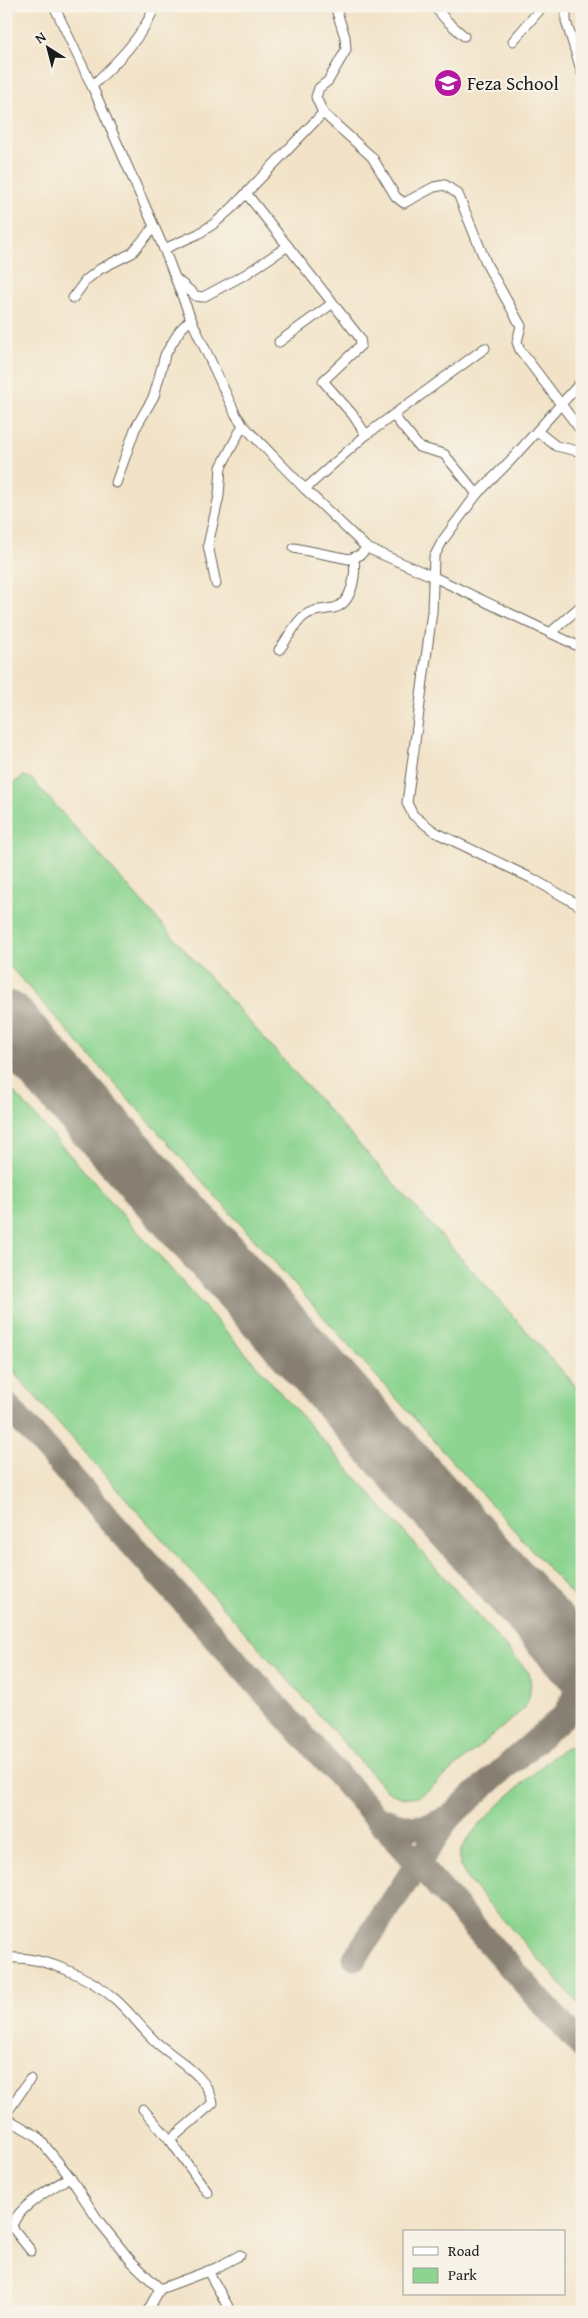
<svg xmlns="http://www.w3.org/2000/svg" width="588" height="2318" viewBox="0 0 588 2318" font-family="'Gentium Book Plus',serif">
<rect width="100%" height="100%" fill="#f7f3e8"/>
<filter id="ink" filterUnits="userSpaceOnUse"><feTurbulence type="fractalNoise" baseFrequency=".02" numOctaves="2"/><feDisplacementMap in="SourceGraphic" scale="10" xChannelSelector="R" yChannelSelector="G"/><feConvolveMatrix kernelMatrix="1 2 1 2 8 2 1 2 1" color-interpolation-filters="sRGB"/></filter>
<filter id="wash" filterUnits="userSpaceOnUse"><feTurbulence type="fractalNoise" baseFrequency=".0096" numOctaves="4" result="noise"/><feDisplacementMap in="SourceGraphic" scale="20" xChannelSelector="R" yChannelSelector="G"/><feGaussianBlur stdDeviation="1.12" result="paint"/><feColorMatrix in="noise" values="0 0 0 0 0 0 0 0 0 0 0 0 0 0 0 0 0 1.4 0 .05"/><feComposite in="paint" operator="in"/></filter>
<g filter="url(#wash)">
<rect width="100%" height="100%" fill="#f2e3c8"/>
<g fill="#8cd490" stroke="#547856">
<polygon points="24,776 32,779 37,785 582,1393 582,1606 6,962 6,788"/>
<path d="M 6,1083 L 529,1673 C 532,1686 530,1696 525,1708 L 421,1796 C 406,1801 397,1797 384,1788 L 6,1364 Z"/>
<path d="M 582,1744 L 582,2008 L 467,1879 C 464,1873 459,1865 459,1858 C 459,1835 532,1776 551,1758 C 560,1751 570,1745 582,1744 Z"/>
</g>
<g fill="none" stroke-linecap="round" stroke-linejoin="round">
<g stroke="#878072" stroke-width="25">
<polyline points="6,1404 582,2047"/>
<path d="M 377,1817 C 405,1829 421,1833 449,1817 L 565,1715 C 583,1685 579,1668 560,1641"/>
<polyline points="355,1958 449,1817"/>
</g>
<polyline stroke="#878072" stroke-width="61" points="6,1021 582,1666"/>
</g>
</g>
<g filter="url(#ink)">
<g fill="none" stroke-linecap="round" stroke-linejoin="round">
<defs>
<g id="minor">
<polyline points="54,6 92,86 164,249 191,319 236,415 243,425 305,489 367,548 434,577 582,648"/>
<polyline points="434,6 446,20 464,36"/>
<polyline points="566,6 566,21 582,73"/>
<polyline points="513,41 543,6"/>
<path d="M 92,86 C 117,62 142,38 155,6"/>
<polyline points="323,113 316,97 319,88 328,81 346,50 345,37 335,6"/>
<polyline points="246,193 360,338 361,345 323,381 353,415 366,435"/>
<polyline points="164,249 198,234 215,223 233,207 323,113 372,157 396,197 404,203 434,187 445,185 458,194 487,265 521,326 517,342 520,350 582,432"/>
<polyline points="175,278 196,296 203,297 246,274 288,246"/>
<polyline points="73,298 86,280 100,269 132,253 154,227"/>
<polyline points="279,342 333,303"/>
<polyline points="582,381 510,461 477,494 443,540 434,557 432,612 407,803 413,815 435,832 533,879 582,907"/>
<polyline points="393,415 419,447 444,454 477,494"/>
<polyline points="537,431 556,446 582,452"/>
<polyline points="116,483 135,429 154,396 165,355 180,330 191,319"/>
<polyline points="305,489 366,435 485,348"/>
<polyline points="294,548 349,559 360,555 367,548"/>
<polyline points="216,584 208,545 219,496 221,467 243,425"/>
<polyline points="550,633 582,605"/>
<path d="M 279,650 C 287,640 294,624 304,616 C 312,609 324,610 334,608 C 353,603 356,574 354,558"/>
<path d="M 6,1958 C 41,1955 89,1976 115,1999 C 130,2012 142,2029 157,2043 C 177,2060 207,2075 213,2103 L 170,2140"/>
<polyline points="143,2109 170,2140 208,2193"/>
<polyline points="6,2114 30,2079"/>
<polyline points="6,2118 37,2136 70,2177 98,2220 131,2261 160,2289"/>
<path d="M 31,2251 L 12,2227 C 16,2207 54,2187 70,2177"/>
<polyline points="208,2271 231,2312"/>
<polyline points="147,2312 160,2289 216,2268 240,2255"/>
</g>
</defs>
<use href="#minor" stroke="#676258" stroke-width="11"/>
<use href="#minor" stroke="#fff" stroke-width="9"/>
</g>
</g>
<defs>
<symbol id="school-disc" viewBox="-11 -11 22 22"><circle r="9.5" fill="#b5179e" stroke="#f7f3e8"/><path d="M0-5L7-2L0 1L-7-2ZM-4 1L0 2.5L4 1V4Q0 6-4 4Z" fill="#fff"/></symbol>
</defs>
<g fill-rule="evenodd">
<use href="#school-disc" x="432" y="67" width="32" height="32"/>
</g>
<g text-anchor="middle" stroke-width="4" stroke-linejoin="round" paint-order="stroke">
<g font-size="19" fill="#1c1c1c" stroke="#f7f3e8" text-anchor="start">
<text x="467" y="90">Feza School</text>
</g>
</g>
<rect width="588" height="2318" fill="none" stroke="#f7f3e8" stroke-width="25"/>
<rect x="403" y="2230" width="162" height="65" fill="#f7f3e8" stroke="#9f9d96"/>
<rect x="413" y="2247" width="25" height="8" fill="#ffffff" stroke="#9f9d96"/>
<text x="448" y="2256" font-size="15" fill="#1c1c1c">Road</text>
<rect x="413" y="2268" width="25" height="15" fill="#8cd490" stroke="#9f9d96"/>
<text x="448" y="2280" font-size="15" fill="#1c1c1c">Park</text>
<g transform="translate(48 48) rotate(324)" stroke="#f7f3e8" stroke-width="4" paint-order="stroke">
<path d="M0-4L9 19L0 12L-9 19Z" fill="#1c1c1c"/>
<text y="-8" font-size="14" font-weight="bold" text-anchor="middle" fill="#1c1c1c">N</text>
</g>
</svg>
